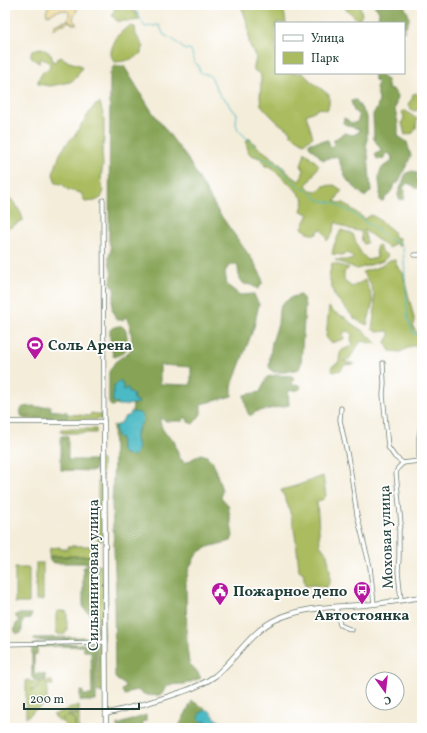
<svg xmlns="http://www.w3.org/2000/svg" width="427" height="733" viewBox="0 0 427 733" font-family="Vollkorn,serif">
<rect width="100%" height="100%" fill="#fff"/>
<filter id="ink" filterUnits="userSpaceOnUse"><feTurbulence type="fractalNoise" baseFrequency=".025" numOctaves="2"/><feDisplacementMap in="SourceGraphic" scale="8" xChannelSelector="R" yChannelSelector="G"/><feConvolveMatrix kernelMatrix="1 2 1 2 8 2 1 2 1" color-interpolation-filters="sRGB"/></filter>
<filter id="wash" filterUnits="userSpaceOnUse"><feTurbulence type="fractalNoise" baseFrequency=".012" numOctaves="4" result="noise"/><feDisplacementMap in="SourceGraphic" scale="16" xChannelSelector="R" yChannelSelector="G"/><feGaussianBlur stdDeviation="0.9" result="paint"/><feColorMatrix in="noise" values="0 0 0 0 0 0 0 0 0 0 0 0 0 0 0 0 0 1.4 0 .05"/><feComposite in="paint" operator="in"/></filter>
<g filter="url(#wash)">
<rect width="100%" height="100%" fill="#f4edda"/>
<g fill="#aabc5f" stroke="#647c4a">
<polygon points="115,5 131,5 139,19 134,21 117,21 113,17 112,14 115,9"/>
<path d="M 239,5 L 283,5 L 286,23 L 276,23 L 276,73 L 303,73 C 310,82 320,87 329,95 L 329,105 L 327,110 L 320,108 L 306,115 L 313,137 L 304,143 L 290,134 L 290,130 L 281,125 L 273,118 L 261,105 L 260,97 L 261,83 L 261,76 L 259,72 L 256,72 L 254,70 L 254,67 L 256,58 L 249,43 L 248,25 L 242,8 Z"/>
<polygon points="341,5 360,5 362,15 360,18 361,23 358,23 354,16"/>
<path d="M 130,26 L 135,27 L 136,35 L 144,47 C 143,48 141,52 141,53 C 136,59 122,62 115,62 C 111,57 110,54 112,48 C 116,36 120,32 130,26 Z"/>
<polygon points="42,48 51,54 53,62 56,61 58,58 61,57 69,62 80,65 82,68 76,78 70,82 50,86 38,84 38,80 43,72 49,68 50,64 47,61 40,58 39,63 33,59 31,56 31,52 36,49"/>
<polygon points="416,93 422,98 422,107 415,111 411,110 408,104 412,99 413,94"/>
<polygon points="100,103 104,118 104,139 102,151 103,165 101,176 103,193 101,198 95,201 85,202 81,193 68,190 62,184 56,183 53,174 60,154 67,143 76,134 81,125 94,106"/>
<polygon points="404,110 417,119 416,128 413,133 405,135 402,123 404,117 402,112"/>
<path d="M 249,138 L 259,148 L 277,161 L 292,177 L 300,181 L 304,170 L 301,166 L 305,152 L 319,165 L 309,182 L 306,185 L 310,190 L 318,191 L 323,186 L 334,185 L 342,190 L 335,201 L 339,203 L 344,203 L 365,219 L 371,215 L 377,218 L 393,231 L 394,237 L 399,238 L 400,247 L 395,243 L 389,248 L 364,230 L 367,243 L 364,244 L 362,241 L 361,231 C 352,231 343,227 336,222 L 332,234 L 327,241 L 326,236 L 321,229 L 317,232 L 317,234 L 310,234 L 302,228 L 309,214 L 301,211 L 304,200 L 295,189 L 270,166 L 265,166 L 262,159 L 249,154 L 246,142 Z"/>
<path d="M 5,192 C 11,199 22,211 23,220 L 10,228 L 5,225 Z"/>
<path d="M 341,230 L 353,234 C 357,245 359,253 368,260 L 377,258 L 376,247 L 378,245 L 380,246 L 380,250 L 388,256 L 383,261 L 357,269 L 335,260 L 352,260 L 353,257 L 348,253 L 342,255 L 332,254 L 334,245 Z"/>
<path d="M 390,260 L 395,260 L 397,266 L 403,273 L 409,298 L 415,322 L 413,327 L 422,339 L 422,345 L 412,346 L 400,352 L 390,351 L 385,342 L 390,336 L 388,331 L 377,332 L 372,329 C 376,306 378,291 362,272 L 379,267 Z"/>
<polygon points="332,263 349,268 344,272 344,281 352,287 365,280 371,294 373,302 367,325 355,319 334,295 329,276"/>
<path d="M 329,307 L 334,312 L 346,318 L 352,324 L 366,333 L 377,344 L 361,341 L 349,359 L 343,361 L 355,364 L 344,365 L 341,370 L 333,372 L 331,367 L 339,362 C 340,349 341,350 353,346 L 351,339 L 352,334 L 347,331 L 343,333 L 344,339 L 331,343 L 326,337 Z"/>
<polygon points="91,413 102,415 103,417 102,419 96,419 96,420 25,420 22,417 66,418 67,414 90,416"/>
<polygon points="61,429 96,429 96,433 63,433 61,432"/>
<polygon points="98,459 102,460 103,540 98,541"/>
<path d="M 323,476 L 326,496 L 322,500 L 317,501 L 320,545 L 327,554 L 330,570 L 330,582 L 326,588 L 314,585 L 305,586 L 303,572 L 299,571 C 297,546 294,513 281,490 L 296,486 Z"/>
<polygon points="68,546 95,546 95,563 93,563 92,556 49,556 50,548 60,547 60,549 68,549"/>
<rect x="36" y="563" width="7" height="37"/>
<polygon points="98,565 103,566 104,639 102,641 98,641"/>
<polygon points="29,568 29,603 15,603 15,568"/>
<path d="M 59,611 L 64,611 L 67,612 L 67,630 L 65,634 C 62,635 58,635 56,632 L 56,615 L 57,612 Z"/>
<polygon points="98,643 102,644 103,645 104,692 98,692"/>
<polygon points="26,680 29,680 30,682 41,681 35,690 31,690 36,690 42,681 52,681 53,685 47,685 47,703 35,710 26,718"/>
<path d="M 79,705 L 79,713 L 69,713 L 70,715 L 79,714 L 79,728 L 74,728 C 77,723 76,719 71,716 L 67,716 C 72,717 75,719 75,725 L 73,728 L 68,728 L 62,722 L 63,719 L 66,716 L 63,718 L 61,722 L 53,715 Z"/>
</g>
<g fill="#87a456" stroke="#537045" fill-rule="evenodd">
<path d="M 374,5 L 403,5 C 407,10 411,17 408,23 C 406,27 404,27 404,32 L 404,23 L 380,23 L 378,20 L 379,12 Z"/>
<path d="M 115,66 L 124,66 L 151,110 L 187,158 L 219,213 L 254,262 L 262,277 L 262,284 L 258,289 L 251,285 L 244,284 C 236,275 240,273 237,264 L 234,264 L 228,267 L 225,272 L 227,285 L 240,295 L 254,294 L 256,299 L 259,304 L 254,327 L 234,380 L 232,387 L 232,396 L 201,404 L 201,414 L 193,424 L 188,422 L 187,418 L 184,418 L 183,421 L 166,421 L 160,418 C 160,428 165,435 174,440 L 179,457 L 185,463 L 201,454 L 207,456 L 213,462 L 222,490 L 221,497 L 228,505 L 233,536 L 231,541 L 208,547 L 200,551 L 195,557 L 189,569 L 186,581 L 187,648 L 189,663 L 196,670 L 201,678 L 185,684 L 167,685 L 165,688 L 162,694 C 153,697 145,696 137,690 L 128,692 L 128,694 L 126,695 L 124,694 L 122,691 L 123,689 L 126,687 L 125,685 L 116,679 L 115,677 L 114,599 L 116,595 L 112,503 L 114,458 L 113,425 L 115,426 L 117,436 L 121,439 L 121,451 L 125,454 L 129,455 L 137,443 C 134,432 139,431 141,422 C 142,420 142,418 142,415 L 139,413 L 132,412 L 133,404 L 138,403 L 138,401 L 134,400 L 133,399 L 134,395 L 130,393 L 127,387 L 124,391 L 114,385 L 113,402 L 117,403 L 118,405 L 111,406 L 109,403 L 109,372 L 115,362 L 130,351 C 134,340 130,329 128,318 L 125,317 L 123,320 L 117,320 L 115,318 L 115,314 C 108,308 116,297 114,289 C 113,287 111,285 110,283 C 114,276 110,268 109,260 C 108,257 110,254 111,250 C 111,247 109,243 109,240 L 110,74 L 113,67 ZM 160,365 L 191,367 L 191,385 L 160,384 Z"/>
<path d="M 373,73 L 380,73 L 382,77 L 387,80 L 389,90 L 393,89 L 397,96 L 395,110 L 398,123 L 398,136 L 407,142 L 411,156 L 398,183 L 394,184 L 392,190 L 383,201 L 380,201 C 379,196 381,193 380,188 C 379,181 377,174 383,167 C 386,164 388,166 392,160 L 391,155 L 386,153 L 383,159 L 377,159 L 375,154 L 382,151 L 374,139 L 373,114 L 377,108 L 379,100 L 376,88 L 378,83 L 375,80 Z"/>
<polygon points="356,100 367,117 367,143 366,146 368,154 371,191 365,197 347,180 337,156 323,160 309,146 309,143 328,140 330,146 333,147 334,140 344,133 353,135 359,132 359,129 351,127 343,123 344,118 348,120 350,123 355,123 358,120 359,116 354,111 351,101"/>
<polygon points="413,171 418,174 416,178 420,181 421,185 417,189 412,185 407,183 403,188 405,191 404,200 399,199 398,194 406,173"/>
<polygon points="300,295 303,298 305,305 301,364 299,369 286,372 273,372 269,367 270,356 272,342 278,324 279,310 282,304 292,297"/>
<path d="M 118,326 L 122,326 L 126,330 C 128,346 132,349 115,357 L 113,356 L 110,338 L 110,330 L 112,328 Z"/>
<path d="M 275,375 L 292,376 L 294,378 L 292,381 L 292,385 C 294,386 297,384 300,385 L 301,388 C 297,392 292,389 288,392 L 289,405 L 255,412 L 252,415 L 249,415 L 247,411 L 244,395 L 260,392 L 267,377 Z"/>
<path d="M 34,406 L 36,407 L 51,406 L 50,410 L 67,412 L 67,418 L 22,417 C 17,405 25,407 34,406 Z"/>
<polygon points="61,436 68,436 68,460 95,460 95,471 61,470"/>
<polygon points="92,556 92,563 55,563 50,561 49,557"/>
<polygon points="87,565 96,565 96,632 94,635 93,634 93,616 84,609 83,607 83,568"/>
<path d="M 18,614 L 32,614 L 32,615 L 30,618 L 24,620 L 22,623 L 22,632 L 21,633 L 18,634 L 15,632 C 14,627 15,625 19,621 L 15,615 Z"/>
<polygon points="81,637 91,638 91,640 37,641 34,640 34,638"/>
<polygon points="96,643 96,701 80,701 80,693 81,691 83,691 83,695 92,695 91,651 84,651 83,646 78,646 78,644"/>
<polygon points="36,644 77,644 77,646 37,647 37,654 34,655 34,674 45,674 46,680 34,680 32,677 32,648 33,645"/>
<path d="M 192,701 C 209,710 210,711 218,728 L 178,728 Z"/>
<polygon points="146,715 146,721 143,721 142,724 146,728 117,728 117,725"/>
</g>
<path fill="#eeda9e" stroke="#868c69" d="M 49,5 L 79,5 L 77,8 C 77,14 73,15 73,20 L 77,24 L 72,24 L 69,21 L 65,24 L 62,24 L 53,29 L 54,25 L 68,20 L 69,16 L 69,12 C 61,8 57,11 49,15 L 47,15 L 46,12 Z"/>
<g fill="#4bbac4" stroke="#357c7c">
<path d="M 121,380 L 121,384 L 123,384 L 123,390 L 124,391 L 127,387 L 130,393 L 133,394 L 134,400 L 138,401 L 139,403 L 127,405 L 118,405 L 117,403 L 113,402 C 113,393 112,385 121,380 Z"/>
<path d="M 132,412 L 139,413 L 142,415 L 143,420 L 136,433 L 136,439 L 138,447 L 136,454 L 132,456 L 125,454 L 121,451 L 121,439 C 115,436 116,431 115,426 L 120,424 L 125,417 L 131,415 L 130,413 Z"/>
<path d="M 209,710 L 217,720 L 220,721 C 217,727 215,728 208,728 L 206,725 L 206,721 L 201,722 C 198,718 199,716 201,712 Z"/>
</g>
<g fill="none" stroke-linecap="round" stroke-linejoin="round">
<g stroke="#4bbac4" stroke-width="1">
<polyline points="133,5 141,20"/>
<polyline points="142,22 145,27 159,25 164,35 174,40 185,50 188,49 191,50 195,63 199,66 199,71 202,73 209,75 212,79 220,96 227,101 231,109 237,113 236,124 238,130 251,142 258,155 281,167 289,178 305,190 312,193 319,200 334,203 352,213 379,231 387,239 400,243 403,247 408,318 413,333 422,336"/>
</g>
</g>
</g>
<g filter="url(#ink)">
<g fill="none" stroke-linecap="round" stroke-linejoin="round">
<defs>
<g id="minor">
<polyline points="103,200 104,422"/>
<polyline points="414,255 422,255"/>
<polyline points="383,363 384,383 383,395 388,447 395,457 403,463"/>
<polyline points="341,408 340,420 350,467 357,515 370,567 374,604"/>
<polyline points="419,461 419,437 422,420"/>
<polyline points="403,463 419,461 422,462"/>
<polyline points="401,600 398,571 399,558 399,530 401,524 396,473 398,468 403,463"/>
<polyline points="336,607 340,625 352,630"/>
<polyline points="5,644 106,642"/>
</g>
<g id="tertiary">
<polyline points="5,422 104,422 106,728"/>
<path d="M 106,714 C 132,707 157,701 182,692 C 194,688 205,683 215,676 C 236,659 250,632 275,620 C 302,607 332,607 362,605 C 382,604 402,600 422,597"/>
</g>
</defs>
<use href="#minor" stroke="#6a7b6e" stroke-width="5"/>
<use href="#tertiary" stroke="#6a7b6e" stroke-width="6"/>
<use href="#minor" stroke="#fff" stroke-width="3.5"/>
<use href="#tertiary" stroke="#fff" stroke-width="4.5"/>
</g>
</g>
<defs>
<symbol id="stadium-pin" viewBox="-11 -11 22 30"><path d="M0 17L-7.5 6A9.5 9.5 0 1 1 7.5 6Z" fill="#b5179e" stroke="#fff"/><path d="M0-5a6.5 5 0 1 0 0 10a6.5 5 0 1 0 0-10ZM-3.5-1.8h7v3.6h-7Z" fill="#fff"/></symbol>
<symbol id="bus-pin" viewBox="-11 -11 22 30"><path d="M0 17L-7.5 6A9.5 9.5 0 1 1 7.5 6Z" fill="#b5179e" stroke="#fff"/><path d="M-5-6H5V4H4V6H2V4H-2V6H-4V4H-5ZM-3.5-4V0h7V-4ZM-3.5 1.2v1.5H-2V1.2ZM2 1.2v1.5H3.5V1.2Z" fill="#fff"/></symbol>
<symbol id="civic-pin" viewBox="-11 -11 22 30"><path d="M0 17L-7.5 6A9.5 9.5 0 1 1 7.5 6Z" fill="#b5179e" stroke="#fff"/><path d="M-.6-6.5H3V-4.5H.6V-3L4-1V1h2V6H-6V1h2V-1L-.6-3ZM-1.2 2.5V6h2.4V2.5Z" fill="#fff"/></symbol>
</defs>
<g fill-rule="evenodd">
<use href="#stadium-pin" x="25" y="335" width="20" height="27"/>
<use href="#bus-pin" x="352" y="580" width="20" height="27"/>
<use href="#civic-pin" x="210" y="581" width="20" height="27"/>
</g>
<g text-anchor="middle" stroke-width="3.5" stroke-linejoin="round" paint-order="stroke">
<g font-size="15" font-weight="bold" fill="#1f3d34" stroke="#fff" text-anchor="start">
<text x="48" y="350">Соль Арена</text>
<text x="233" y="596">Пожарное депо</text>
<text x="362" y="620" text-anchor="middle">Автостоянка</text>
</g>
<g font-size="15" fill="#1f3d34" stroke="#fff">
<text transform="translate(386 537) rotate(-92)" y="5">Моховая улица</text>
<text transform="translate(93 575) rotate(-90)" y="5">Сильвинитовая улица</text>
</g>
</g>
<rect width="427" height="733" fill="none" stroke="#fff" stroke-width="20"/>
<rect x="275" y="22" width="130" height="52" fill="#ffffff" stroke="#a5b1ae"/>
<rect x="283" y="35" width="20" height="6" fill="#ffffff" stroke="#a5b1ae"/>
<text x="311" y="42" font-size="12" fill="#1f3d34">Улица</text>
<rect x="283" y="52" width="20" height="12" fill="#aabc5f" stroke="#a5b1ae"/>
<text x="311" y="62" font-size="12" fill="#1f3d34">Парк</text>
<g transform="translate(385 691) rotate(165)"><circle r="19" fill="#ffffff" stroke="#a5b1ae"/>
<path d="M0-3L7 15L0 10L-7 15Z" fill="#b5179e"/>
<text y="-6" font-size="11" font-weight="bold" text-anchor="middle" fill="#1f3d34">С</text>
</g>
<path d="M24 703v6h115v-6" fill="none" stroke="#1f3d34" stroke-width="2"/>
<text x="30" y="703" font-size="12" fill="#1f3d34" stroke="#ffffff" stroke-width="3" paint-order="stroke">200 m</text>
</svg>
